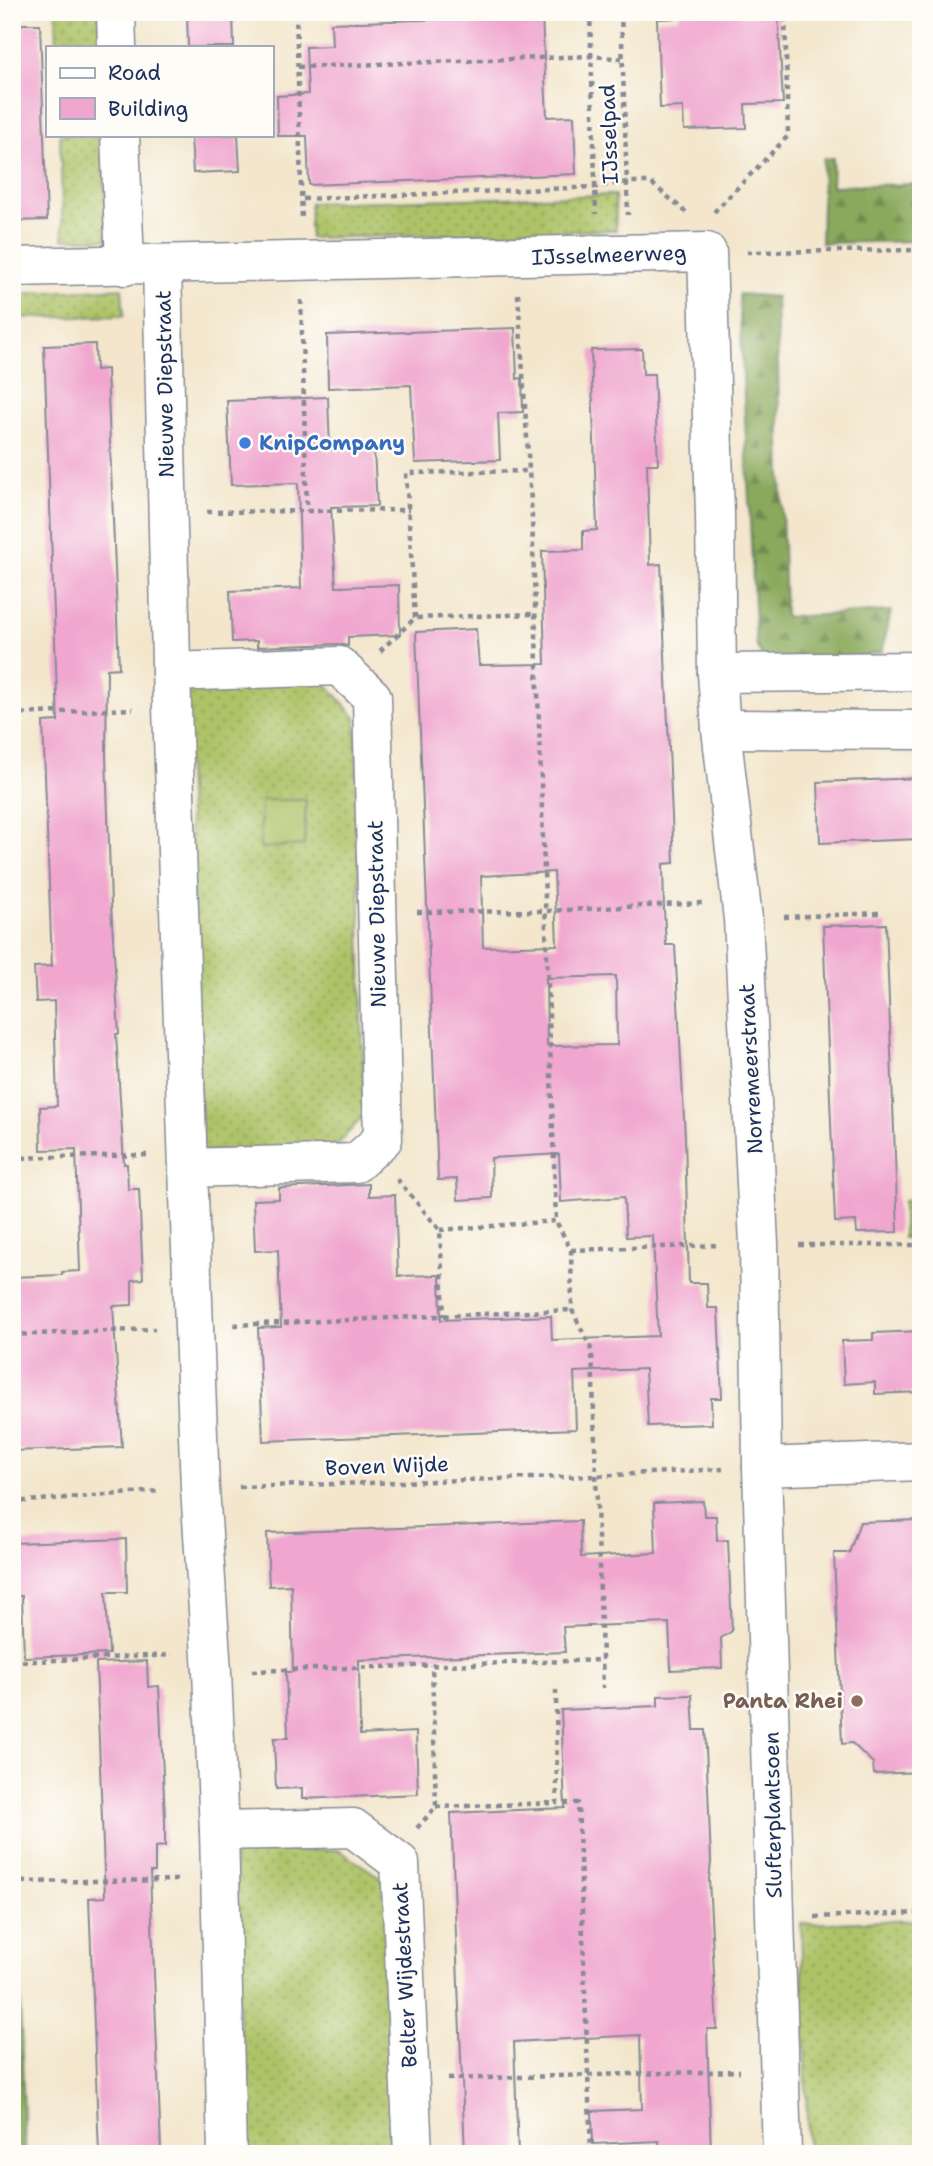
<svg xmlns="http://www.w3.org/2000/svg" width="933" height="2166" viewBox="0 0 933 2166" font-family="'Shantell Sans',sans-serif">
<defs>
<pattern id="grass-dots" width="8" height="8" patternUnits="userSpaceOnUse" patternTransform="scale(1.75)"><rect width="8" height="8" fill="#aec368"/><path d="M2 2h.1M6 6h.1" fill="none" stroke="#8d9f59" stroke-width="1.8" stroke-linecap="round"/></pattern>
<pattern id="forest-firs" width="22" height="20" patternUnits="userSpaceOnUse" patternTransform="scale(1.75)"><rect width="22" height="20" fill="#8aa95c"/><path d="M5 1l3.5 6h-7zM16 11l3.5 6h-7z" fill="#708a4f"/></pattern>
</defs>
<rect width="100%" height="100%" fill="#fdfcf7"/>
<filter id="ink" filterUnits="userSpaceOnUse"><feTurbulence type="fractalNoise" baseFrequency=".0143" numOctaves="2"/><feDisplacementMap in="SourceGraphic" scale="14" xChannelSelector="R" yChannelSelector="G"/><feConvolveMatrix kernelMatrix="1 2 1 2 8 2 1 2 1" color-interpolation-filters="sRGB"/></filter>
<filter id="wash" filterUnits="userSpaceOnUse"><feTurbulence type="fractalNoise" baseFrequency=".00686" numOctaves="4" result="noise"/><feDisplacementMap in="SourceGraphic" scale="28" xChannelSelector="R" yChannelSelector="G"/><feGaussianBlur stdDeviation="1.57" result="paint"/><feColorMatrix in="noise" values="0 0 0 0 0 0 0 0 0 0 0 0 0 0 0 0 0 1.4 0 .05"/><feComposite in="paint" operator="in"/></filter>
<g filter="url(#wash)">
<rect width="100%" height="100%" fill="#f3e6cc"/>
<g fill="url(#grass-dots)" stroke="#647963" stroke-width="2">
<polygon points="56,12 99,12 100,47 57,47"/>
<polygon points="60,135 103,135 107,239 63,239"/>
<polygon points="615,195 616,230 310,238 310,203"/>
<polygon points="122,288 124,316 12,318 12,294"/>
<polygon points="324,681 356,718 364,1115 332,1151 202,1151 184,688"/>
<polygon points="339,1850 386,1881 396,2154 243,2154 234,1851"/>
<polygon points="921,1920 921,2154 808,2154 801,1924"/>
</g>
<g fill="url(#forest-firs)" stroke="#526c5d" stroke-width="2">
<polygon points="833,158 832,186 921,184 921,241 821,243 823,159"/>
<polygon points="739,294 776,297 785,617 891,611 882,652 858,657 763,659 756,645"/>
<polygon points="12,1731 25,2154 12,2154"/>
</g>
<g fill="#aec368" stroke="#647963" stroke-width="2">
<polygon points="261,800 306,800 304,845 260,848"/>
<polygon points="921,1200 921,1238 903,1238 903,1201"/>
</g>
<g id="blocks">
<g fill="#f0a6cf" fill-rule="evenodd">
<polygon points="187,12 233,12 234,47 188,47"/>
<polygon points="679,12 741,12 741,16 778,14 783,103 745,104 746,128 684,130 683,107 660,108 657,19 679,18"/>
<polygon points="542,16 547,117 574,116 576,174 309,185 307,136 278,136 277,96 308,94 306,47 332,46 331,23"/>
<polygon points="12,24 40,24 47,220 12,221"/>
<polygon points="191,135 238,135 240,171 193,173"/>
<polygon points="515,328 517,379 522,378 523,412 498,413 500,460 415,463 411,385 328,388 327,335"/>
<polygon points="95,344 96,370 107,369 119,668 107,669 106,755 111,905 119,1034 116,1034 124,1164 127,1164 128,1189 139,1189 143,1279 132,1280 132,1305 113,1306 122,1447 12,1451 12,1277 62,1275 62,1272 80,1271 76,1149 41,1150 40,1107 57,1106 54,1001 36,1002 34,967 52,966 43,722 58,721 44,346"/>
<path d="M 642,349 L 643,374 L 654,374 L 658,464 L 647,464 L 650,565 L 661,564 L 674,863 L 663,864 L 664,910 L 666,945 L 675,945 L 685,1137 L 689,1283 L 707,1283 L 708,1308 L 718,1308 L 722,1398 L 711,1398 L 712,1424 L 648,1426 L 645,1369 L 574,1372 L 576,1429 L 263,1441 L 258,1328 L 281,1327 L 278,1250 L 255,1251 L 253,1200 L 279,1199 L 279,1188 L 369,1184 L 369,1196 L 395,1195 L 398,1276 L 440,1275 L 441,1320 L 551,1316 L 552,1340 L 658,1336 L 653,1236 L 626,1237 L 624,1197 L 561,1202 L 559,1154 L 491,1158 L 492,1198 L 458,1200 L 457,1179 L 438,1180 L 416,632 L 476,629 L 479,665 L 545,664 L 542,551 L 583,550 L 583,531 L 597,530 L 591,350 ZM 554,872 L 557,945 L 483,947 L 481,876 ZM 616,976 L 617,1045 L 547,1046 L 546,978 Z"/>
<polygon points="328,397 330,450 374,449 377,506 331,507 336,587 399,585 400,635 348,637 348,646 338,644 257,647 257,641 232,642 230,591 301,588 298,483 231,485 227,401"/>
<polygon points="921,778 921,839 820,843 818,782"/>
<polygon points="886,924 898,1232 857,1233 856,1221 835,1222 823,926"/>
<polygon points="921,1331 921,1392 875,1394 875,1382 844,1384 842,1341 873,1340 873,1333"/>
<polygon points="703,1501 704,1516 716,1516 717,1541 728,1540 732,1631 721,1638 722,1668 671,1670 669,1623 563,1627 565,1652 359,1660 360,1735 416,1732 418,1794 302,1799 302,1788 276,1789 274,1738 288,1738 286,1672 293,1672 291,1585 269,1586 267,1533 580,1521 581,1557 656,1553 654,1503"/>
<polygon points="921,1520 921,1772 874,1774 873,1763 852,1743 842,1744 834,1553 849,1553 860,1522"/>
<polygon points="126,1539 127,1592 106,1592 109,1654 24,1657 22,1596 12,1596 12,1543"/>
<polygon points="147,1661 148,1687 159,1686 165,1819 165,1846 155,1847 155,1872 150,1872 161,2150 150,2151 150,2154 99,2154 89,1898 105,1897 96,1663"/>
<polygon points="692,1695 694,1730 705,1730 708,1788 711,1862 709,1879 717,2029 707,2029 711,2154 659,2154 659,2141 593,2144 592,2111 642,2109 640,2035 514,2042 518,2154 465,2154 451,1813 565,1808 561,1710 658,1706 658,1696"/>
</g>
</g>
</g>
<g filter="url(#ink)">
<use href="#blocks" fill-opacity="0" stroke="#878a95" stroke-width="2"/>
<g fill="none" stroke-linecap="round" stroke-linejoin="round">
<defs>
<g id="street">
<polyline points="116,12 117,47"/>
<polyline points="120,135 125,266"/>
<polyline points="162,264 172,707 188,1168 200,1488 212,1672 219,1831"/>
<polyline points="12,267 707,252 715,515 717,673 721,729 743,919 759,1244 762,1467"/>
<polyline points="171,672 339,666 372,697 383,1139 356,1163 188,1168"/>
<polyline points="717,673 921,671"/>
<polyline points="721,729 921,730"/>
<polyline points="227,2154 219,1831 353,1828 400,1863 413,2154"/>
<polyline points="782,2154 762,1467 921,1461"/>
</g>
</defs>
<use href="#street" stroke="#878a95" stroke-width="41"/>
<g stroke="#878a95" stroke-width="4.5" stroke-dasharray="5 5" stroke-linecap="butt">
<polyline points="296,12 302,221"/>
<polyline points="590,12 596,214"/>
<polyline points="621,12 628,215"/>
<polyline points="298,67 592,56 622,59"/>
<polyline points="303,199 596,187 627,182 650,182 686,212"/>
<polyline points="714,212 788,136 785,12"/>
<polyline points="747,252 921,250"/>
<polyline points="518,294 532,518 556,1221 571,1250 572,1310 592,1351 603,1688"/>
<polyline points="301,300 307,511"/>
<polyline points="207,512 409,510"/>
<polyline points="415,618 406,473 530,471"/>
<polyline points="380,651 415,618 535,614"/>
<polyline points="12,714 133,709"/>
<polyline points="417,912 546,911 702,903"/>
<polyline points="784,917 881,913"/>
<polyline points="12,1158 148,1155"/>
<polyline points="397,1179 440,1230 444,1316"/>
<polyline points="440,1230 556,1221"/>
<polyline points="799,1245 921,1245"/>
<polyline points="571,1250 720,1245"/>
<polyline points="234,1325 572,1310"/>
<polyline points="12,1335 155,1329"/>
<polyline points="239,1487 595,1476 723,1469"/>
<polyline points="12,1502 160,1491"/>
<polyline points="12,1662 172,1655"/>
<polyline points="252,1671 602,1660"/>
<polyline points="556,1690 557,1803 578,1803 591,2154"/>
<polyline points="436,1807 557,1803"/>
<polyline points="417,1828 436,1807 432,1665"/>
<polyline points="12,1882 179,1880"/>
<polyline points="815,1917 921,1913"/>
<polyline points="448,2079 740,2071"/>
</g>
<use href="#street" stroke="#fff" stroke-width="38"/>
</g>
</g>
<circle fill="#3f7fe0" stroke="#fdfcf7" stroke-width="2.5" cx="245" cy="443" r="7"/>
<circle fill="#8d6e63" stroke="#fdfcf7" stroke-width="2.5" cx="857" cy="1701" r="7"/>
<g text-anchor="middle" stroke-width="5" stroke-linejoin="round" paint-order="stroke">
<g font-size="21" fill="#1b2f5e" stroke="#fdfcf7">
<text transform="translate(609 134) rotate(-92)" y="7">IJsselpad</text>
<text transform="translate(609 255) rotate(-2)" y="7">IJsselmeerweg</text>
<text transform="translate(165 384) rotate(-91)" y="7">Nieuwe Diepstraat</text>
<text transform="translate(377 914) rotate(-91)" y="7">Nieuwe Diepstraat</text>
<text transform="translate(751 1069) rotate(-93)" y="7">Norremeerstraat</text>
<text transform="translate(387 1466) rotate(-2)" y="7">Boven Wijde</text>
<text transform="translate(773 1815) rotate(-91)" y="7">Slufterplantsoen</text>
<text transform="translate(405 1975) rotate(-93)" y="7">Belter Wijdestraat</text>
</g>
<g font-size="21" font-weight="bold" fill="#366cbe" stroke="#fdfcf7" text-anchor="start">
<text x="259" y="450">KnipCompany</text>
</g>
<g font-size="21" font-weight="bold" fill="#785e54" stroke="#fdfcf7" text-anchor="end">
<text x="843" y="1708">Panta Rhei</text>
</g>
</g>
<rect width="933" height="2166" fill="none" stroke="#fdfcf7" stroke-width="42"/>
<rect x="46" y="46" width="228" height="91" fill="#fdfcf7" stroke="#a3aaba" stroke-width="2"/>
<rect x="60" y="68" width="35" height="10" fill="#ffffff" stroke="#a3aaba" stroke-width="2"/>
<text x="108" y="80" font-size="21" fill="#1b2f5e">Road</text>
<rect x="60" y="98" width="35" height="21" fill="#f0a6cf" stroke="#a3aaba" stroke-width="2"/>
<text x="108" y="116" font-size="21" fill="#1b2f5e">Building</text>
</svg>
